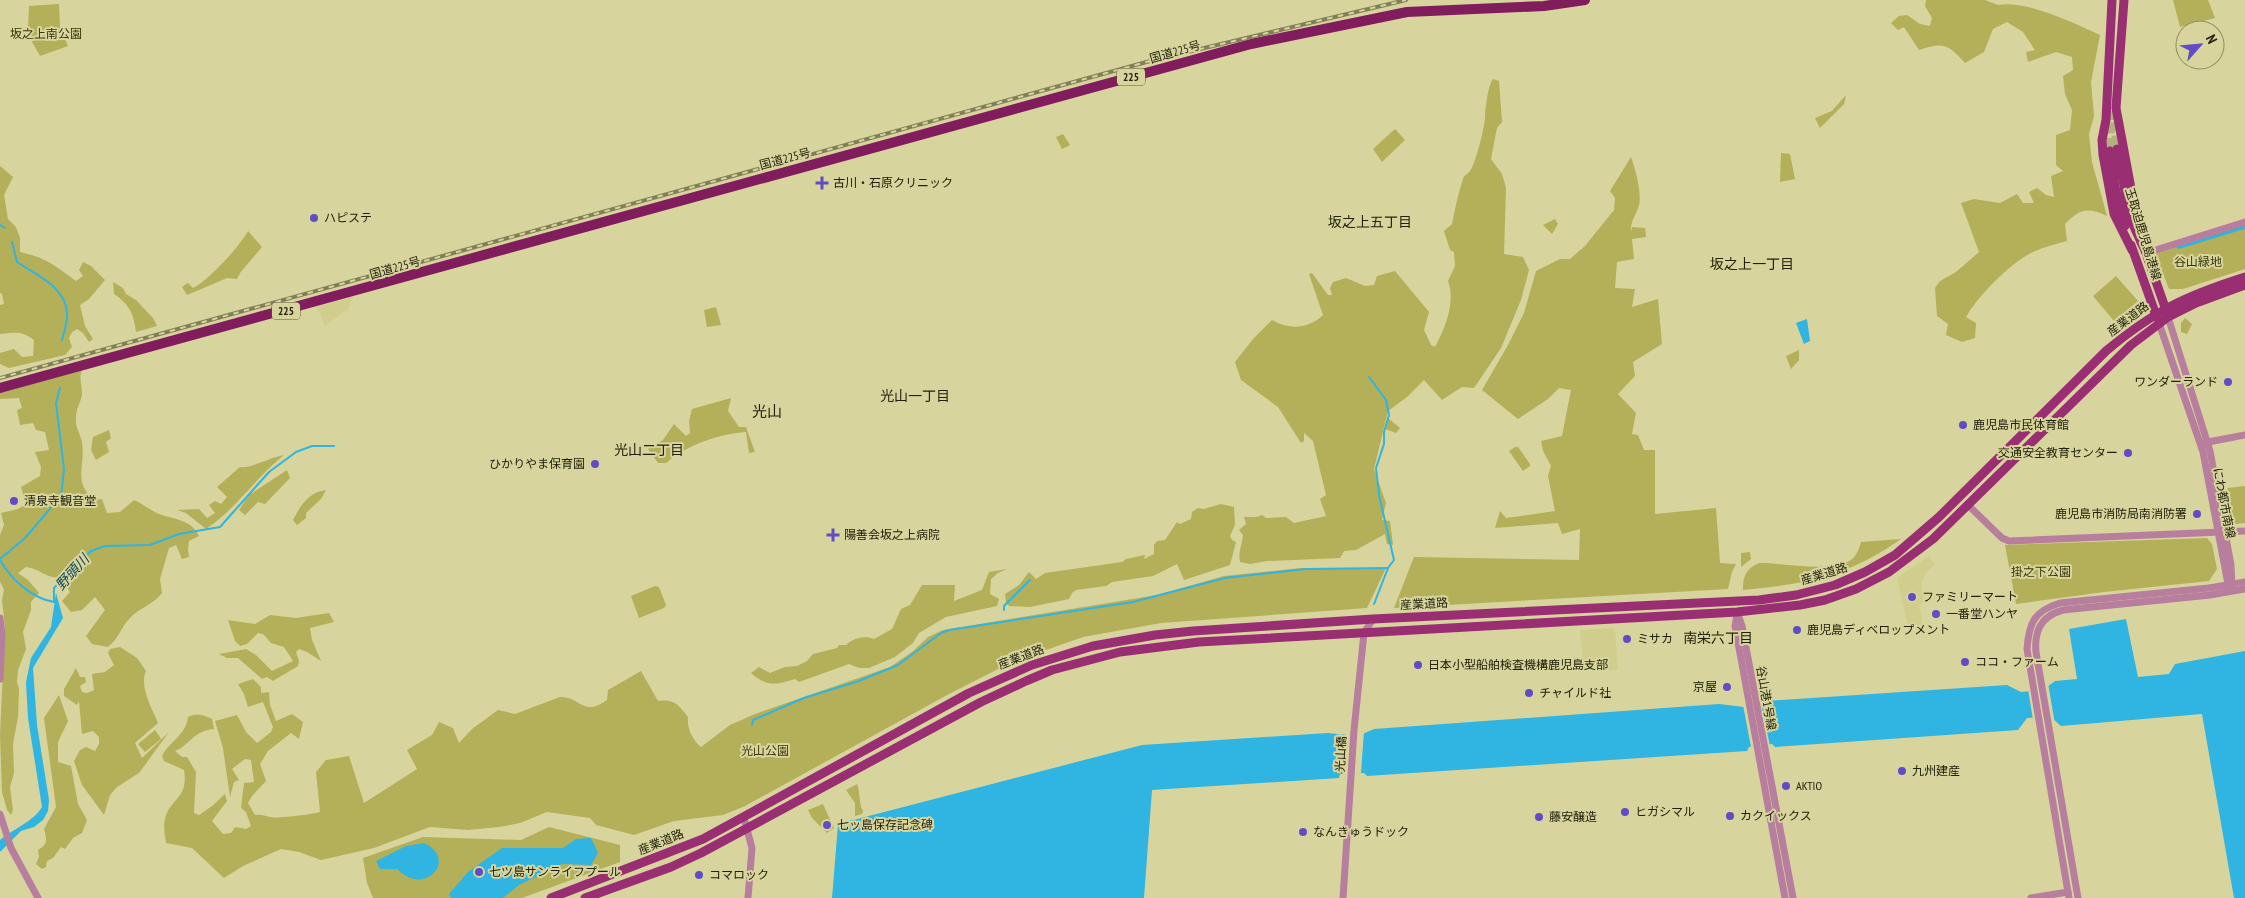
<svg xmlns="http://www.w3.org/2000/svg" width="2245" height="898" viewBox="0 0 2245 898" font-family="'PT Sans Narrow','Noto Sans JP',sans-serif">
<rect width="100%" height="100%" fill="#d7d59d"/>
<g fill="#d0cd8d">
<polygon points="353,297 348,309 325,326 317,307"/>
<polygon points="1929,556 1935,565 1927,571 1921,583 1924,600 1919,606 1923,624 1909,627 1907,624 1897,578"/>
<polygon points="1615,628 1618,670 1599,671 1599,661 1583,662 1580,630"/>
</g>
<g fill="#b4af59">
<path d="M 1926,0 L 1985,0 L 1998,5 C 2027,0 2073,23 2100,35 L 2091,82 L 2094,116 L 2089,134 L 2092,162 L 2107,216 C 2087,207 2080,209 2065,224 L 2067,241 C 2056,244 2044,247 2033,252 C 2010,263 1978,296 1966,317 L 1976,323 L 1975,338 L 1962,342 L 1946,335 L 1948,324 L 1937,316 L 1935,288 L 1940,281 L 1956,272 L 1979,252 L 1961,203 L 1974,199 L 2000,203 L 2017,194 L 2023,203 L 2034,203 L 2029,192 L 2037,188 L 2046,195 L 2054,197 L 2051,176 L 2063,171 L 2056,165 L 2056,135 L 2070,130 L 2072,110 L 2065,94 L 2063,76 L 2073,70 L 2072,57 L 2056,52 L 2028,62 L 2026,52 L 2035,50 L 2023,32 L 2007,22 L 1993,29 L 1984,52 L 1965,63 C 1948,44 1943,42 1919,50 L 1904,27 L 1898,30 L 1891,23 L 1899,16 L 1907,15 L 1920,24 L 1930,26 L 1932,18 L 1925,6 Z"/>
<polygon points="2173,0 2208,0 2215,18 2180,27"/>
<polygon points="59,4 60,27 68,46 40,56 31,40 28,30 29,6"/>
<path d="M 1493,79 L 1499,81 L 1502,122 L 1497,128 L 1491,159 L 1502,174 L 1506,188 L 1504,254 L 1523,257 L 1529,270 L 1521,300 L 1501,348 L 1474,388 L 1462,387 L 1442,400 L 1424,380 L 1407,397 L 1388,411 L 1374,469 L 1386,503 L 1382,520 L 1390,521 L 1393,545 L 1387,544 L 1385,534 L 1356,550 L 1344,551 L 1340,558 L 1267,561 L 1250,564 L 1240,562 C 1238,552 1242,545 1243,535 L 1239,530 L 1246,524 L 1244,517 L 1257,517 L 1262,515 L 1266,518 L 1286,517 L 1294,523 L 1326,516 L 1320,499 L 1326,495 L 1313,441 L 1304,433 L 1304,441 L 1301,443 L 1278,407 L 1241,380 L 1235,362 L 1253,339 L 1272,320 C 1290,330 1308,329 1323,315 L 1309,274 L 1312,273 L 1328,295 L 1332,295 L 1330,288 L 1333,282 L 1346,278 L 1365,286 L 1374,285 L 1377,276 L 1395,271 L 1429,312 L 1424,330 L 1431,345 L 1435,347 C 1445,328 1456,302 1448,281 L 1455,266 L 1454,252 L 1450,250 L 1444,231 L 1452,224 C 1455,209 1458,194 1463,179 C 1464,175 1468,174 1470,171 C 1476,162 1484,129 1485,119 C 1485,110 1488,85 1493,79 Z"/>
<polygon points="1846,95 1844,104 1820,128 1815,118 1832,111"/>
<polygon points="1395,129 1405,140 1382,162 1373,149"/>
<polygon points="1063,134 1070,145 1062,149 1056,137"/>
<polygon points="1781,153 1790,154 1795,179 1780,182"/>
<path d="M 1631,157 C 1635,168 1642,193 1639,205 C 1636,216 1630,221 1631,232 L 1632,227 L 1645,228 L 1646,237 L 1632,239 L 1634,259 L 1617,262 L 1615,288 L 1635,289 L 1632,307 L 1658,299 L 1662,344 L 1633,362 L 1635,376 L 1618,394 L 1636,413 L 1632,434 L 1638,435 L 1644,450 L 1655,450 L 1655,514 L 1716,508 L 1720,563 L 1736,564 L 1732,572 L 1728,589 L 1394,608 L 1414,557 L 1579,560 L 1580,529 L 1562,534 L 1558,523 L 1495,528 L 1500,511 L 1506,518 L 1555,511 L 1548,476 L 1551,466 L 1543,451 L 1541,441 L 1562,436 L 1571,390 L 1559,388 L 1548,399 L 1518,419 L 1482,390 L 1508,345 L 1524,313 L 1536,271 L 1560,259 L 1570,259 L 1585,246 L 1614,210 L 1615,198 L 1610,191 Z"/>
<path d="M 0,166 L 13,177 L 4,195 L 8,219 L 16,227 L 20,238 L 20,252 C 47,258 54,265 76,281 L 83,276 L 79,270 L 83,262 L 91,266 L 105,280 L 89,299 L 80,305 L 85,326 L 93,339 L 89,342 L 83,333 L 77,329 L 72,332 L 69,338 L 72,347 L 65,355 L 9,368 L 0,364 L 0,353 L 14,349 L 22,357 L 33,356 L 34,340 C 23,331 14,332 0,334 L 0,305 L 4,304 L 2,294 L 0,293 Z"/>
<polygon points="1555,219 1558,224 1552,234 1543,225"/>
<polygon points="2245,225 2245,269 2183,289 2169,289 2155,253"/>
<path d="M 248,231 L 262,247 L 240,273 L 237,279 L 227,278 L 187,295 L 182,287 L 188,283 L 193,288 C 208,281 240,246 248,231 Z"/>
<polygon points="2116,276 2138,301 2114,321 2093,296"/>
<path d="M 113,282 L 123,288 L 126,294 L 136,300 L 153,318 L 157,326 L 136,332 C 134,314 129,304 114,294 Z"/>
<polygon points="716,307 721,325 707,327 704,310"/>
<polygon points="2185,318 2192,324 2187,334 2181,332 2181,323"/>
<polygon points="1799,350 1799,360 1791,369 1786,356"/>
<path d="M 83,368 C 78,376 82,385 82,394 C 81,402 76,409 76,417 C 75,429 80,432 82,442 C 86,466 72,481 94,500 L 102,499 L 107,513 L 120,512 L 134,500 C 143,504 150,510 159,514 C 175,520 191,519 199,536 L 189,541 L 188,550 L 189,557 L 182,559 L 176,545 L 169,548 L 160,579 L 162,593 C 153,605 140,607 130,618 C 121,627 119,638 108,647 L 92,644 L 86,636 L 105,610 L 95,597 L 82,610 L 71,612 L 62,601 L 70,592 L 60,578 C 43,577 41,569 26,567 L 18,573 L 28,580 L 39,593 L 31,602 L 31,610 L 23,632 L 26,649 L 18,670 L 17,682 L 19,689 L 18,717 L 13,744 L 14,773 L 10,787 L 13,810 L 11,815 L 7,810 L 2,792 L 0,735 L 5,627 L 2,600 L 4,590 L 0,581 L 0,535 L 4,525 L 1,513 L 18,509 L 26,504 L 21,487 L 40,476 L 41,467 L 35,452 L 49,450 L 45,432 L 36,430 L 33,423 L 20,425 L 17,410 L 22,408 L 19,398 L 0,399 L 0,391 Z"/>
<path d="M 731,398 L 728,411 L 739,427 L 746,427 L 755,452 L 749,453 L 746,432 C 717,434 688,445 666,463 L 658,463 L 648,449 L 663,440 L 674,424 L 686,436 L 690,433 L 689,421 L 692,409 Z"/>
<polygon points="1388,418 1400,428 1396,433 1385,429"/>
<polygon points="109,430 111,438 106,442 109,452 96,460 91,450 93,437"/>
<polygon points="1515,447 1518,447 1530,464 1530,466 1523,471 1509,451"/>
<path d="M 284,455 C 256,477 236,509 206,529 L 186,513 L 177,510 L 199,509 L 207,518 L 215,513 L 209,505 L 215,501 L 221,504 L 227,497 L 217,487 L 240,467 C 250,469 271,457 284,455 Z"/>
<polygon points="287,470 290,478 265,504 258,502 245,515 239,510 249,495"/>
<polygon points="2245,486 2245,523 2236,524 2232,522 2226,492 2228,488"/>
<path d="M 326,490 L 321,499 L 306,513 L 306,518 L 297,525 L 293,520 C 300,506 309,492 326,490 Z"/>
<polygon points="1221,504 1234,507 1235,525 1230,536 1232,540 1236,542 1230,565 1184,580 1177,564 1153,576 1112,582 1106,586 1076,590 1072,593 1069,599 1030,607 1009,606 1006,603 1005,594 1019,585 1029,572 1036,579 1045,573 1122,562 1126,559 1145,555 1144,559 1154,554 1154,545 1157,541 1165,540 1177,522 1180,524 1191,519 1192,512 1198,508 1204,509"/>
<polygon points="2207,538 2212,544 2217,569 2209,581 2104,592 2016,604 2005,545"/>
<path d="M 1901,539 C 1849,576 1806,584 1743,590 C 1743,576 1746,569 1759,563 C 1782,562 1840,576 1855,556 C 1858,552 1860,546 1861,542 Z"/>
<polygon points="1750,552 1751,559 1741,567 1741,553"/>
<path d="M 1301,568 L 1386,568 L 1367,608 L 1161,623 L 1083,637 L 1012,662 L 949,694 L 745,806 L 723,815 L 674,821 L 634,835 L 596,825 L 590,818 L 547,812 L 520,823 L 499,827 L 468,830 L 430,827 L 374,848 L 321,860 L 299,852 L 281,849 L 243,866 L 224,878 L 192,848 L 166,843 C 165,836 163,826 165,819 C 170,798 189,799 184,770 L 164,761 L 162,756 C 170,741 186,735 188,717 C 197,712 203,715 212,719 L 214,729 C 193,731 190,745 175,751 L 182,757 L 187,757 L 196,772 L 194,813 L 199,815 L 212,806 L 225,794 L 227,801 L 212,821 L 223,834 L 231,833 L 235,827 L 246,829 L 251,826 L 246,812 L 241,808 L 244,783 L 254,782 L 251,760 L 245,759 L 232,769 L 239,780 L 234,782 L 230,797 L 223,748 L 215,721 L 237,715 L 246,732 L 257,743 L 271,732 L 273,727 L 263,702 L 248,707 L 244,694 L 238,684 L 253,679 L 261,687 L 261,693 L 269,692 L 270,705 L 276,721 L 292,714 L 303,722 L 299,739 L 291,733 L 268,751 L 260,764 L 266,781 L 252,796 L 248,803 L 255,815 C 262,814 264,816 271,817 C 277,819 314,814 320,812 L 316,772 L 326,760 L 349,756 L 364,803 L 417,769 L 407,750 L 432,735 L 439,722 L 453,728 L 459,743 L 472,729 L 498,710 L 515,714 L 560,697 C 580,696 583,718 607,700 L 608,690 L 641,671 L 658,701 C 674,699 678,704 688,717 C 687,729 692,739 701,747 L 730,725 L 755,714 L 890,667 L 912,652 L 928,637 L 943,630 L 1157,595 L 1224,576 Z"/>
<path d="M 1007,569 L 998,573 L 991,579 L 990,594 L 999,599 L 997,606 L 946,617 L 919,633 L 913,643 L 895,657 L 869,668 L 859,668 L 849,664 L 799,682 L 795,679 C 776,685 767,687 751,673 L 759,667 L 770,673 L 785,667 L 797,666 L 807,661 L 813,654 L 837,648 L 839,645 L 846,645 C 853,638 865,635 874,639 L 892,629 L 901,609 L 910,605 L 922,585 L 955,585 L 954,601 L 982,590 L 989,572 Z"/>
<polygon points="655,586 659,587 666,605 664,608 639,618 631,596"/>
<polygon points="329,613 334,622 310,628 312,640 321,661 307,652 299,649 296,652 299,661 298,666 273,681 267,677 262,679 238,658 227,658 219,654 246,649 256,655 272,671 293,661 284,647 271,643 263,634 258,633 247,644 240,646 235,641 228,620 255,624 270,615 296,618"/>
<path d="M 120,647 L 137,658 L 146,671 C 139,687 152,708 158,723 L 135,743 L 142,758 L 169,732 L 139,773 L 117,787 L 110,795 L 104,815 L 82,785 L 74,761 L 80,750 L 86,747 L 95,751 L 99,744 L 99,737 L 93,731 L 82,734 L 79,701 L 77,705 L 64,696 L 64,689 L 76,668 L 80,677 L 85,677 L 86,682 L 80,686 L 82,692 L 87,693 L 94,690 L 92,674 L 105,672 L 114,665 L 108,653 L 110,649 Z"/>
<path d="M 59,695 L 68,721 L 58,742 L 58,762 L 71,766 L 78,804 L 87,820 L 82,833 L 73,838 L 65,849 L 61,847 L 53,858 L 47,861 L 46,867 L 42,869 L 36,864 L 39,857 L 38,850 C 48,844 47,840 44,829 L 56,807 L 44,718 Z"/>
<polygon points="155,730 161,739 145,752 138,744"/>
<path d="M 857,784 C 861,793 858,802 863,811 L 862,814 L 855,816 L 855,803 L 846,790 Z"/>
<polygon points="823,804 834,828 827,833 812,818 808,810"/>
<polygon points="549,827 620,845 620,862 522,898 373,898 367,883 363,858 423,837 521,840"/>
</g>
<g fill="#30b4e1">
<polygon points="1807,319 1810,341 1804,344 1796,323"/>
<path d="M 56,593 L 63,618 L 33,668 L 37,725 L 49,800 L 48,811 L 43,820 L 34,827 L 21,831 L 0,852 L 0,840 C 13,829 33,822 42,807 L 28,718 L 26,682 L 31,658 L 51,627 Z"/>
<polygon points="2126,619 2138,677 2169,674 2175,664 2245,651 2245,898 2234,898 2202,714 2061,726 2051,717 2027,718 2018,730 1775,747 1772,744 1749,747 1747,751 1367,776 1364,773 1340,774 1339,778 1152,790 1144,898 832,898 838,824 1142,745 1328,733 1358,736 1374,729 1719,704 1753,708 1766,701 2007,685 2021,692 2043,690 2055,681 2077,679 2069,629"/>
<polygon points="591,838 598,853 591,865 562,864 519,885 503,898 451,898 449,894 468,872 502,848 563,848 576,839"/>
<path d="M 424,843 C 459,859 425,898 397,869 L 380,869 L 376,861 L 406,846 Z"/>
</g>
<g fill="#d7d59d">
<polygon points="2048,683 2055,724 2050,719 2033,720 2028,689 2042,688"/>
<polygon points="1758,703 1761,703 1770,746 1751,747 1743,705 1753,706"/>
<polygon points="1364,731 1361,773 1343,776 1346,733 1358,734"/>
</g>
<g fill="none" stroke-linecap="round" stroke-linejoin="round">
<g stroke="#30b4e1" stroke-width="2">
<polyline points="0,225 5,228"/>
<path d="M 12,242 L 17,262 C 35,274 66,287 67,313 C 68,321 64,332 62,340"/>
<polyline points="1369,377 1386,400 1389,415 1384,432 1384,444 1376,468 1379,495 1394,560 1388,568 1374,604"/>
<polyline points="0,559 25,538 61,496 64,469 56,403 60,388"/>
<path d="M 0,560 C 11,579 31,598 54,602 L 54,588 L 91,551 L 105,546 L 150,545 L 179,534 L 220,527 L 269,472 L 296,452 L 312,446 L 334,446"/>
<polyline points="1004,610 1004,606 1030,580"/>
<polyline points="752,725 753,720 804,698 859,681 898,665 941,633 949,630 1133,602 1225,578 1306,569 1388,568"/>
</g>
<polyline stroke="#30b4e1" stroke-width="5.5" points="2179,246 2245,226"/>
<g stroke="#b3b180" stroke-width="9" stroke-dasharray="9 4.5" stroke-linecap="butt">
<polyline points="2110,111 2110,151"/>
<polyline points="2115,122 2117,149"/>
</g>
<g stroke="#b87e9e" stroke-width="7">
<polyline points="2146,253 2245,222"/>
<polyline points="2168,317 2210,451 2231,565 2232,588"/>
<polyline points="2159,323 2203,452 2228,584 2230,588"/>
<polyline points="2203,443 2245,435"/>
<polyline points="1968,505 2002,538 2009,541 2245,531"/>
<polyline points="1737,612 1742,626 1793,898"/>
<polyline points="1737,615 1735,626 1785,898"/>
<polyline points="0,618 2,634 0,679"/>
<polyline points="0,814 11,848 38,898"/>
<polyline points="744,818 752,848 748,898"/>
<polyline points="1343,898 1354,730 1364,633 1373,619"/>
<polyline points="2031,898 2068,892"/>
<path d="M 2069,898 L 2027,649 C 2029,623 2034,611 2060,603 L 2209,588 L 2245,582"/>
<path d="M 2078,898 L 2036,652 C 2034,631 2041,616 2063,610 L 2210,595 L 2245,589"/>
</g>
<g stroke="#992f72" stroke-width="9">
<polyline points="2112,0 2106,120 2102,140 2103,155 2114,214 2132,250"/>
<polyline points="2124,0 2116,108 2141,242"/>
<polyline points="2117,149 2130,218 2146,253 2167,313"/>
<polyline points="2110,151 2115,187 2125,226"/>
<polyline points="2131,245 2157,318"/>
<path d="M 551,898 L 703,839 L 969,693 L 1032,665 L 1093,646 L 1155,635 L 1193,631 L 1373,619 L 1759,600 L 1796,595 L 1835,585 L 1865,572 L 1895,555 L 1939,517 L 2106,351 C 2154,311 2185,296 2245,277"/>
<polyline points="585,898 671,867 701,853 981,702 1026,681 1052,670 1120,652 1199,642 1737,612 1800,605 1825,600 1856,589 1889,572 1933,539 2131,345 2168,317 2196,303 2245,285"/>
</g>
<polyline stroke="#811d5d" stroke-width="10" points="0,388 1251,44 1407,12 1544,6 1585,0"/>
<defs>
<polyline id="rail" points="0,378 1150,61 1406,0"/>
</defs>
<use href="#rail" stroke="#817f57" stroke-width="4"/>
<use href="#rail" stroke="#d7d59d" stroke-width="2" stroke-dasharray="5.5" stroke-linecap="butt"/>
</g>
<g fill="#614cc5" stroke="#d7d59d" stroke-width="2">
<path d="M819.5 175.5h5v5h5v5h-5v5h-5v-5h-5v-5h5z"/>
<circle cx="314" cy="218" r="5"/>
<circle cx="2228" cy="382" r="5"/>
<circle cx="1963" cy="425" r="5"/>
<circle cx="2128" cy="453" r="5"/>
<circle cx="595" cy="464" r="5"/>
<circle cx="14" cy="501" r="5"/>
<circle cx="2197" cy="514" r="5"/>
<path d="M830.5 527.5h5v5h5v5h-5v5h-5v-5h-5v-5h5z"/>
<circle cx="1912" cy="597" r="5"/>
<circle cx="1936" cy="614" r="5"/>
<circle cx="1797" cy="630" r="5"/>
<circle cx="1627" cy="639" r="5"/>
<circle cx="1965" cy="662" r="5"/>
<circle cx="1418" cy="665" r="5"/>
<circle cx="1727" cy="687" r="5"/>
<circle cx="1529" cy="693" r="5"/>
<circle cx="1902" cy="771" r="5"/>
<circle cx="1786" cy="786" r="5"/>
<circle cx="1625" cy="812" r="5"/>
<circle cx="1730" cy="816" r="5"/>
<circle cx="1539" cy="817" r="5"/>
<circle cx="827" cy="825" r="5"/>
<circle cx="1303" cy="832" r="5"/>
<circle cx="479" cy="872" r="5"/>
<circle cx="699" cy="875" r="5"/>
</g>
<g text-anchor="middle" stroke-width="4" stroke-linejoin="round" paint-order="stroke">
<g fill="#d7d59d" stroke="#595737" stroke-width="1">
<rect x="1117" y="68.5" width="28" height="17" rx="4"/>
<rect x="272" y="302.5" width="28" height="17" rx="4"/>
</g>
<g font-size="11" font-weight="bold" fill="#23210b">
<text x="1131" y="81">225</text>
<text x="286" y="315">225</text>
</g>
<g font-size="12" fill="#393709" stroke="#d7d59d">
<text x="46" y="38">坂之上南公園</text>
<text x="2198" y="266">谷山緑地</text>
<text x="2041" y="576">掛之下公園</text>
<text x="765" y="755">光山公園</text>
</g>
<g font-size="12" fill="#23210b" stroke="#d7d59d">
<text transform="translate(1175 52) rotate(-16)" y="4">国道225号</text>
<text transform="translate(785 159) rotate(-15)" y="4">国道225号</text>
<text transform="translate(2143 234) rotate(73)" y="4">玉取迫鹿児島港線</text>
<text transform="translate(395 268) rotate(-16)" y="4">国道225号</text>
<text transform="translate(2128 319) rotate(-37)" y="4">産業道路</text>
<text transform="translate(2224 503) rotate(79)" y="4">にわ都市南線</text>
<text transform="translate(1824 574) rotate(-17)" y="4">産業道路</text>
<text transform="translate(1424 604) rotate(-3)" y="4">産業道路</text>
<text transform="translate(1021 657) rotate(-21)" y="4">産業道路</text>
<text transform="translate(1766 698) rotate(80)" y="4">谷山港1号線</text>
<text transform="translate(1341 754) rotate(-87)" y="4">光山橋</text>
<text transform="translate(661 842) rotate(-22)" y="4">産業道路</text>
</g>
<g font-size="12" fill="#23210b" stroke="#d7d59d" text-anchor="start">
<text x="833" y="187">古川・石原クリニック</text>
<text x="324" y="222">ハピステ</text>
<text x="2218" y="386" text-anchor="end">ワンダーランド</text>
<text x="1973" y="429">鹿児島市民体育館</text>
<text x="2118" y="457" text-anchor="end">交通安全教育センター</text>
<text x="585" y="468" text-anchor="end">ひかりやま保育園</text>
<text x="24" y="505">清泉寺観音堂</text>
<text x="2187" y="518" text-anchor="end">鹿児島市消防局南消防署</text>
<text x="844" y="539">陽善会坂之上病院</text>
<text x="1922" y="601">ファミリーマート</text>
<text x="1946" y="618">一番堂ハンヤ</text>
<text x="1807" y="634">鹿児島ディベロップメント</text>
<text x="1637" y="643">ミサカ</text>
<text x="1975" y="666">ココ・ファーム</text>
<text x="1428" y="669">日本小型船舶検査機構鹿児島支部</text>
<text x="1717" y="691" text-anchor="end">京屋</text>
<text x="1539" y="697">チャイルド社</text>
<text x="1912" y="775">九州建産</text>
<text x="1796" y="790">AKTIO</text>
<text x="1635" y="816">ヒガシマル</text>
<text x="1740" y="820">カクイックス</text>
<text x="1549" y="821">藤安醸造</text>
<text x="837" y="829">七ッ島保存記念碑</text>
<text x="1313" y="836">なんきゅうドック</text>
<text x="489" y="876">七ツ島サンライフプール</text>
<text x="709" y="879">コマロック</text>
</g>
<g font-size="14" fill="#23210b" stroke="#d7d59d">
<text x="1370" y="227">坂之上五丁目</text>
<text x="1752" y="269">坂之上一丁目</text>
<text x="915" y="401">光山一丁目</text>
<text x="649" y="455">光山二丁目</text>
<text x="1718" y="643">南栄六丁目</text>
</g>
<g font-size="14" font-style="italic" fill="#0e4457" stroke="#d7d59d">
<text transform="translate(72 572) rotate(-48)" y="5">野頭川</text>
</g>
<g font-size="15" fill="#23210b" stroke="#d7d59d">
<text x="767" y="417">光山</text>
</g>
</g>
<g transform="translate(2200 45) rotate(63)"><circle r="24" fill="#d7d59d" stroke="#8f8d63"/>
<path d="M0-4L9 19L0 12L-9 19Z" fill="#614cc5"/>
<text y="-8" font-size="14" font-weight="bold" text-anchor="middle" fill="#23210b">N</text>
</g>
</svg>
